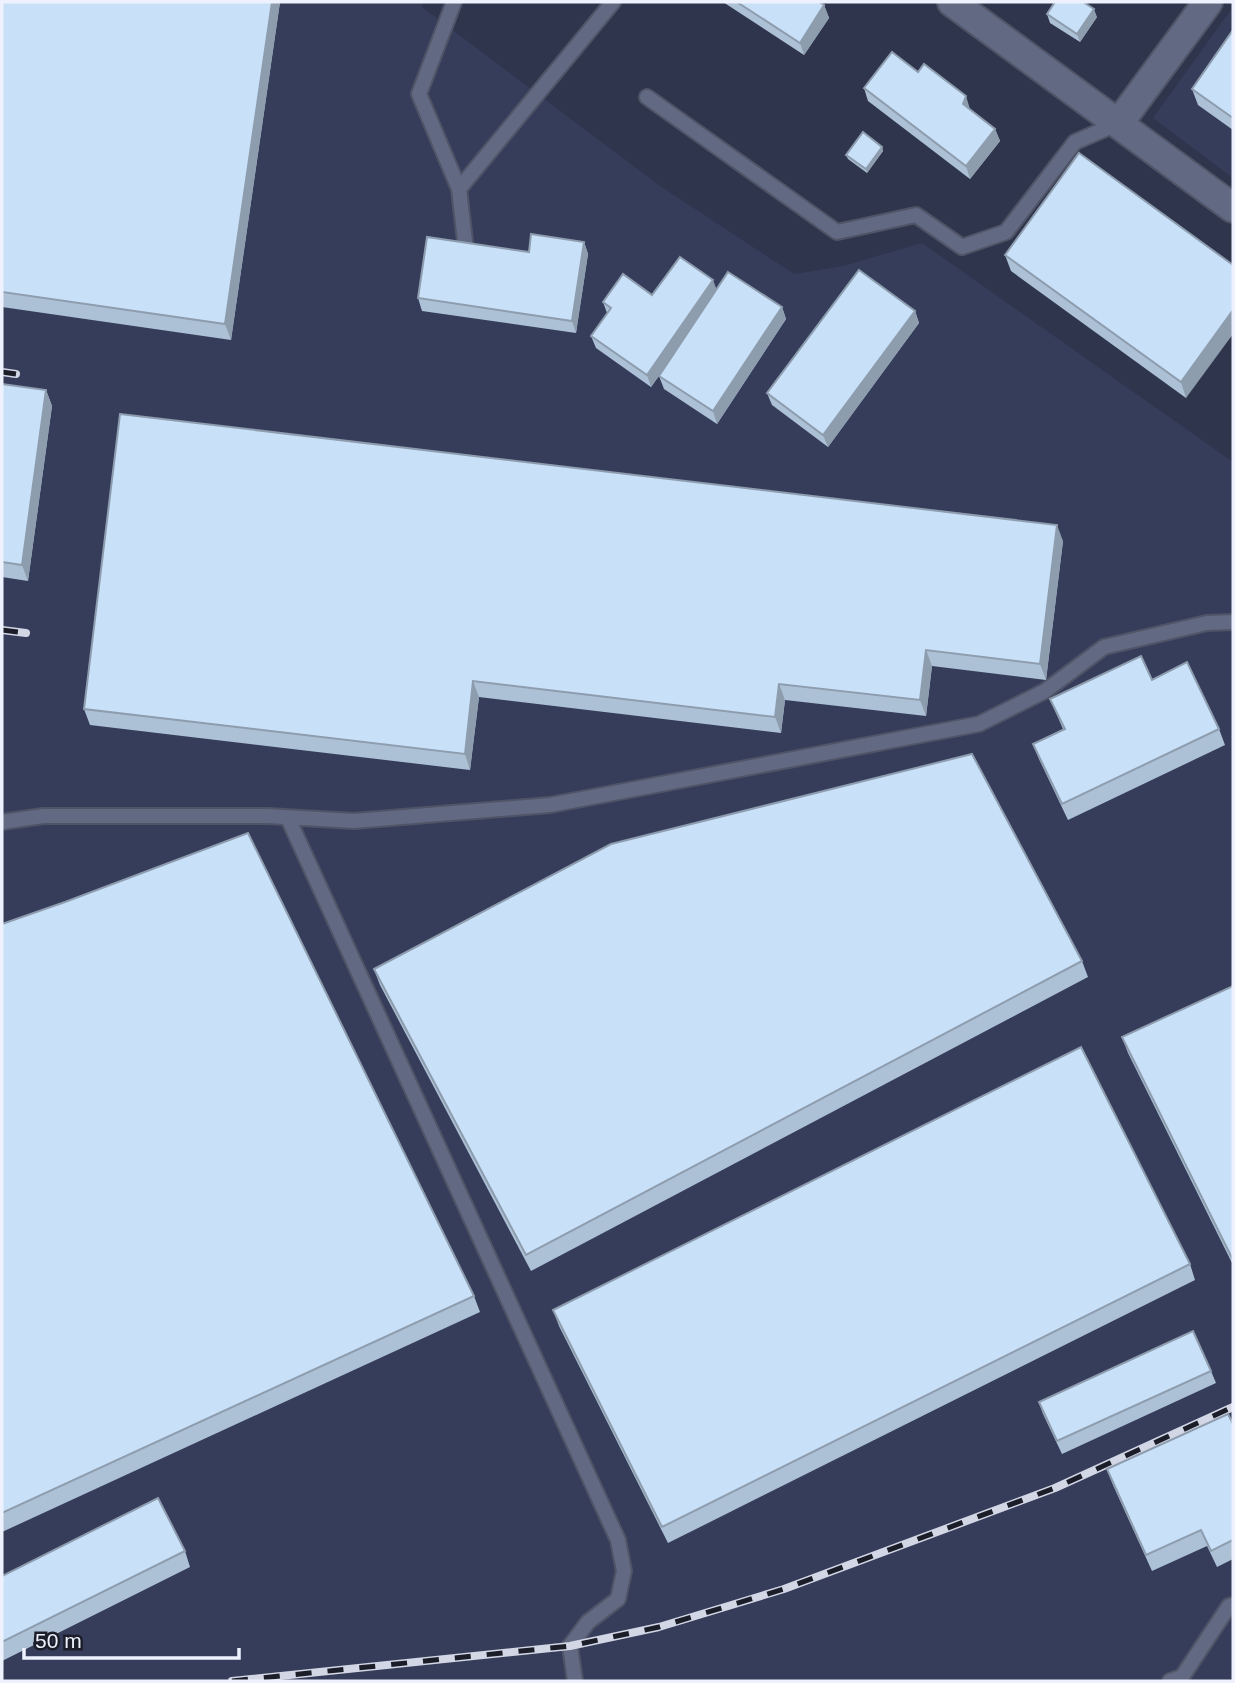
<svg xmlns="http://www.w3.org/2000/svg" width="1235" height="1683" viewBox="0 0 1235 1683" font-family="Helvetica,sans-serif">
<rect width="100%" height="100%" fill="#2f354d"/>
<g fill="#363d5b">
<polygon points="2,2 423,2 422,7 660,186 794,274 843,266 922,243 1233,462 1233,1681 2,1681"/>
<polygon points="1233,7 1233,178 1153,118"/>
</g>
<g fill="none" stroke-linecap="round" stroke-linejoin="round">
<defs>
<g id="service">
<polyline points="454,2 419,94 459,189"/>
<polyline points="647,97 837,232 916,215 962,247 1006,232 1075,142 1119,123"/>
<polyline points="467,259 459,189 613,2"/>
<polyline points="288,818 618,1540 624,1571 618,1599 588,1622 570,1646 575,1681"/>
<polyline points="2,822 43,816 268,816 354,821 550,805 979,724 1045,691 1104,647 1207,623 1233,622"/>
<polyline points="1170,1681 1182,1677 1229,1606 1233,1605"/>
</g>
<g id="minor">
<polyline points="952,2 1233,208"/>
<polyline points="1119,123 1208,2"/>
</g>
</defs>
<use href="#service" stroke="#4f5467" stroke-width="18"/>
<use href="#minor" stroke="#4f5467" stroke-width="32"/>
<use href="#service" stroke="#626983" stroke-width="14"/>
<use href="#minor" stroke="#626983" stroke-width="28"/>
<defs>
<g id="rail">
<polyline points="2,372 16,374"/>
<polyline points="2,630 26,633"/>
<polyline points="232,1681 570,1646 659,1627 784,1589 1055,1488 1233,1407"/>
</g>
</defs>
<use href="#rail" stroke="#d3d7e5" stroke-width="8"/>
<use href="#rail" stroke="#1b1e28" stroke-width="5" stroke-dasharray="16" stroke-linecap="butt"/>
</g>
<g fill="#adc1d6">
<polygon points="2,2 280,2 231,340 2,307"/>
<polygon points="723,2 819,2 824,5 829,18 804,55"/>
<polygon points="1047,14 1097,17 1080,42 1050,23"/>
<polygon points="1233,30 1233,130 1198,105 1192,89"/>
<polygon points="918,72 995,129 1000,141 970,179 868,101 864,88"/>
<polygon points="882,147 883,151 867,173 848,159 846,155"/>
<polygon points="584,242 588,254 576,333 422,311 418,298 529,252"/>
<polygon points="1005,255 1233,265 1186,398 1011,271"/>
<polygon points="717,289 782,307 786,319 717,424 664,389 659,376 664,369 651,387 596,348 591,336 607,313 603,302 652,295"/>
<polygon points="915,311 919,323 828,447 772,405 767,393"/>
<polygon points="2,384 46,390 52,406 28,581 2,577"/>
<polygon points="1063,541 1046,680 932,666 926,716 785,700 781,733 479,697 470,770 90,725 84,709"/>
<polygon points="1152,680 1219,729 1225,745 1068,820 1039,759 1033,744 1063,729 1050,699"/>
<polygon points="2,924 474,1296 480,1312 2,1532"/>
<polygon points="1082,961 1088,977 531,1271 380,985 374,969"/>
<polygon points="1233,986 1233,1265 1128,1053 1122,1037"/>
<polygon points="1190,1264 1195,1280 668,1543 559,1326 553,1310"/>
<polygon points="1211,1371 1216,1383 1062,1454 1043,1414 1039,1402"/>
<polygon points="1233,1424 1233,1559 1217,1567 1207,1546 1152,1571 1113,1485 1107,1469"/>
<polygon points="185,1551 190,1567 2,1661 2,1576"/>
</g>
<g fill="#8d9dae">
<polygon points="272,2 280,2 231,340 225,324"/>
<polygon points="824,5 829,18 804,55 800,43"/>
<polygon points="1094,9 1097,17 1080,42 1077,34"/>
<polygon points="966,96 970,109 963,104"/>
<polygon points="995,129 1000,141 970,179 966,166"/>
<polygon points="882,147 883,151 867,173 866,169"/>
<polygon points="584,242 588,254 576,333 572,321"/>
<polygon points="713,280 718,293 651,387 647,375"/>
<polygon points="782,307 786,319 717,424 713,411"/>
<polygon points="1233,310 1233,334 1186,398 1181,382"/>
<polygon points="915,311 919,323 828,447 823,435"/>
<polygon points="46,390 52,406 28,581 22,565"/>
<polygon points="1057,525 1063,541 1046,680 1040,664"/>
<polygon points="926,650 932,666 926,716 920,700"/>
<polygon points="473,681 479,697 470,770 465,754"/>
<polygon points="779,684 785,700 781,733 775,717"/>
</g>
<g fill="#c9e0f9" stroke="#8d9dae" stroke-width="2">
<polygon points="2,2 272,2 225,324 2,292"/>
<polygon points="737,2 819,2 824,5 800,43"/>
<polygon points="1055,2 1083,2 1094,9 1077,34 1047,14"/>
<polygon points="1233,30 1233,118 1192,89"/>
<polygon points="892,52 918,72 924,64 966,96 963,104 995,129 966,166 864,88"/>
<polygon points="863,132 882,147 866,169 846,155"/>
<polygon points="1079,153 1233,265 1233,310 1181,382 1005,255"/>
<polygon points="531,234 584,242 572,321 418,298 427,237 529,252"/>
<polygon points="680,257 713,280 647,375 591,336 611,308 603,302 623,274 652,295"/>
<polygon points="859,270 915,311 823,435 767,393"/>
<polygon points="728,272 782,307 713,411 659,376"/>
<polygon points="2,384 46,390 22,565 2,562"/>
<polygon points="120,414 1057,525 1040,664 926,650 920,700 779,684 775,717 473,681 465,754 84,709"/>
<polygon points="1141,656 1152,680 1187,662 1219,729 1062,804 1033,744 1065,729 1050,699"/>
<polygon points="972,754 1082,961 526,1255 374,969 611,844"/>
<polygon points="248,833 474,1296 2,1513 2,924 65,902"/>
<polygon points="1233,986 1233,1260 1122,1037"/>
<polygon points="1081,1047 1190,1264 662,1527 553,1310"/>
<polygon points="1193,1331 1211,1371 1057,1441 1039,1402"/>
<polygon points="1228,1414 1233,1424 1233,1540 1211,1551 1201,1530 1146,1555 1107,1469"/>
<polygon points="158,1498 185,1551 2,1642 2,1576"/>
</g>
<rect width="1235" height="1683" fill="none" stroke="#eef2fe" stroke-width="7"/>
<path d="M24 1648v10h215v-10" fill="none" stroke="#eef2fe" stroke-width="3.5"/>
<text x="35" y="1648" font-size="21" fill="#eef2fe" stroke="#1b1e28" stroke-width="5" paint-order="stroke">50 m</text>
</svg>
